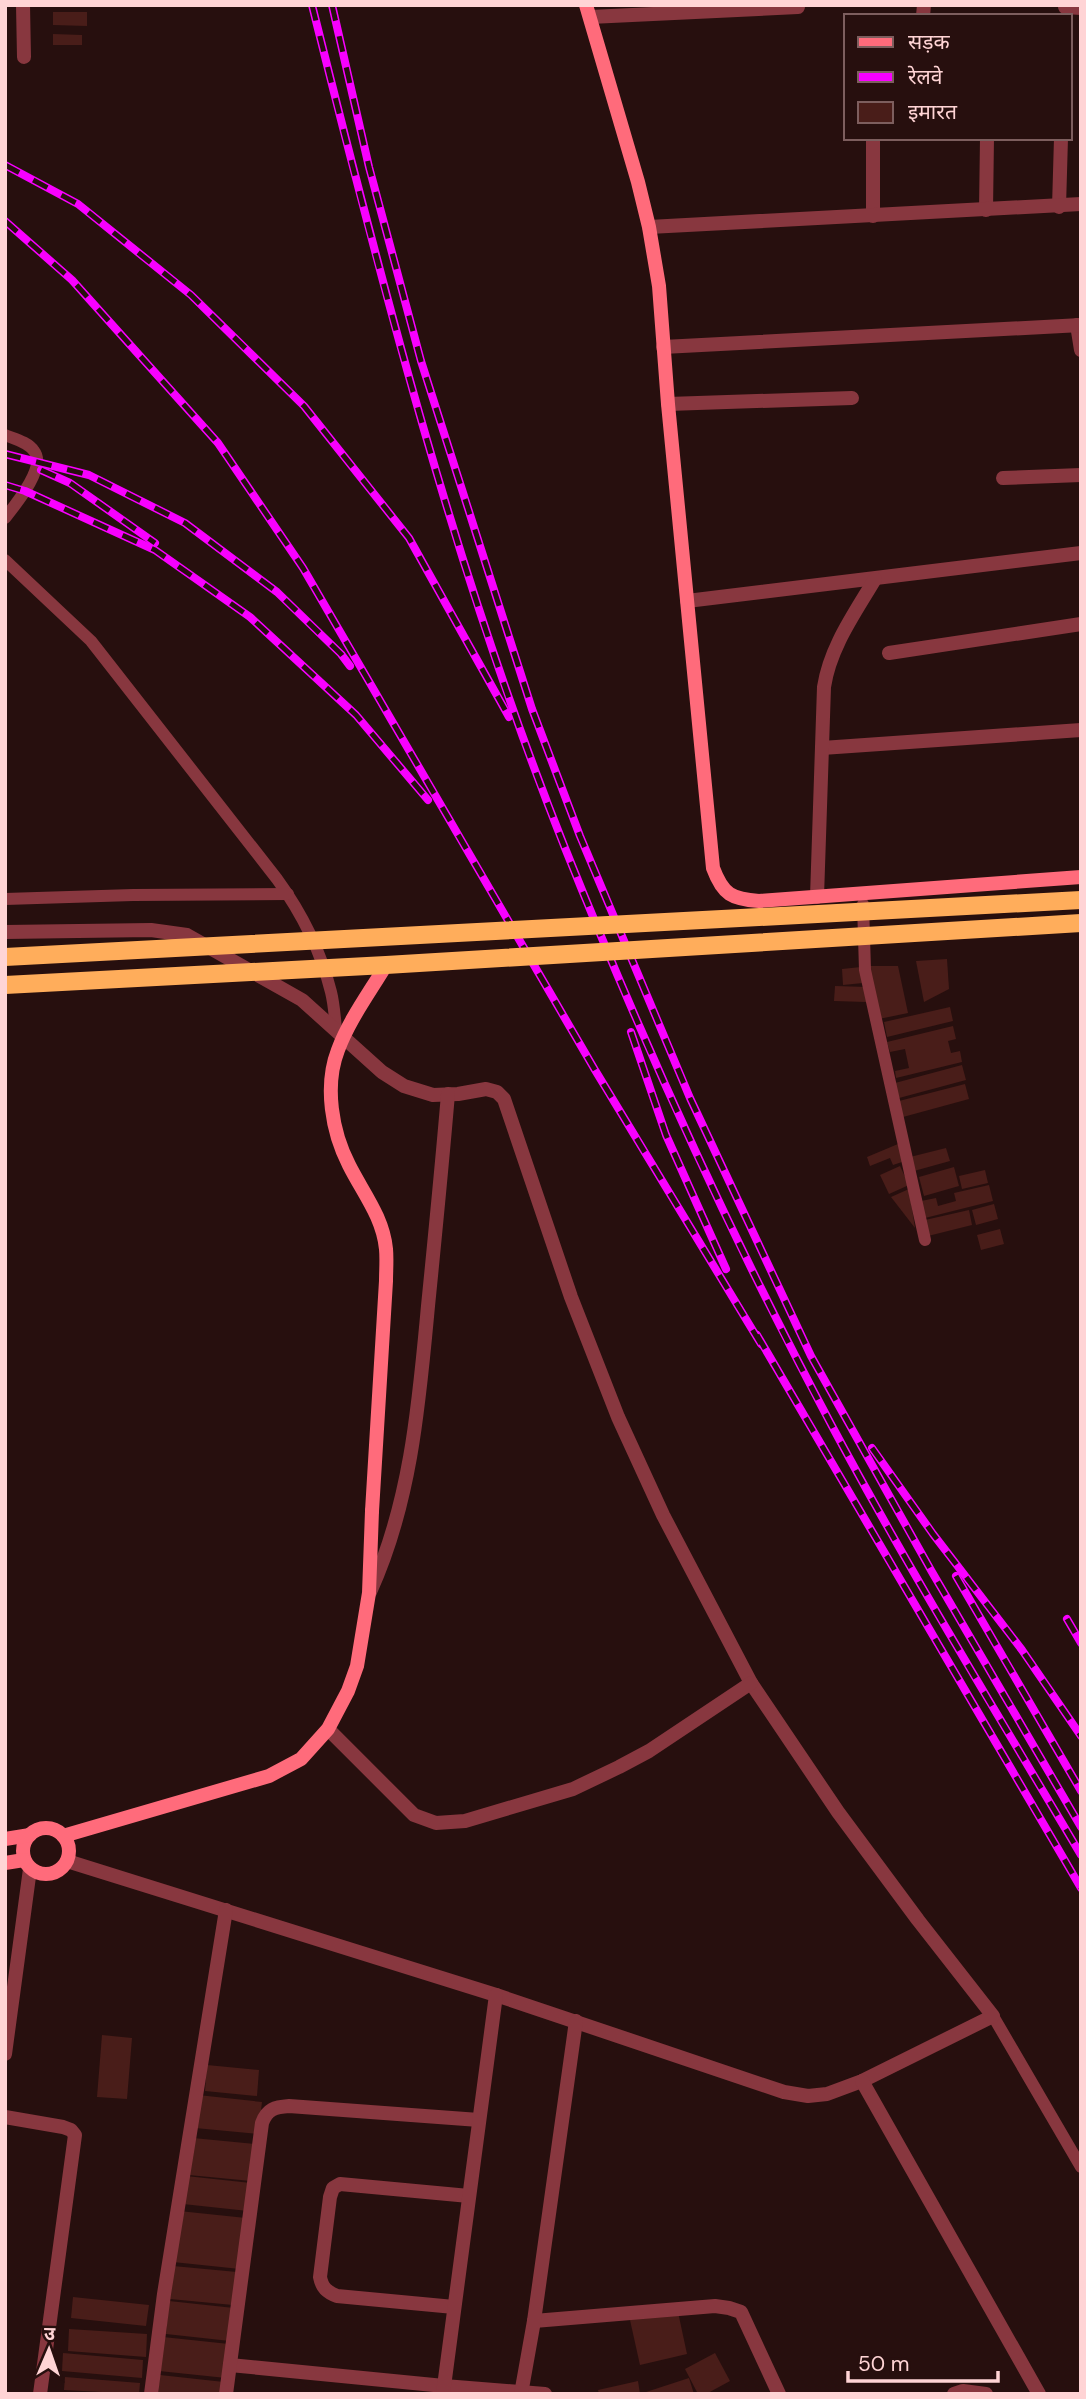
<svg xmlns="http://www.w3.org/2000/svg" width="1086" height="2399" viewBox="0 0 1086 2399" font-family="'DM Sans','Noto Sans Devanagari',sans-serif">
<rect width="100%" height="100%" fill="#270f0e"/>
<g fill="#491d19">
<polygon points="53,12 87,12 87,26 53,25"/>
<polygon points="53,34 82,35 82,45 53,45"/>
<polygon points="947,959 949,989 924,1002 916,961"/>
<polygon points="867,966 898,966 908,1013 879,1019"/>
<polygon points="861,967 863,983 843,985 842,969"/>
<polygon points="835,986 867,987 866,1002 834,1001"/>
<polygon points="950,1007 953,1021 887,1037 884,1022"/>
<polygon points="953,1026 956,1039 948,1041 951,1053 960,1051 962,1062 896,1078 895,1071 909,1068 905,1049 890,1052 887,1042"/>
<polygon points="962,1065 966,1080 899,1098 895,1083"/>
<polygon points="965,1084 969,1099 903,1117 899,1101"/>
<polygon points="898,1144 905,1161 893,1165 890,1158 870,1166 867,1157"/>
<polygon points="946,1148 950,1161 914,1171 910,1157"/>
<polygon points="900,1166 909,1185 889,1194 880,1175"/>
<polygon points="954,1167 959,1186 924,1196 919,1177"/>
<polygon points="985,1170 988,1183 962,1189 959,1176"/>
<polygon points="989,1185 993,1201 925,1218 921,1201 936,1198 938,1206 956,1201 954,1193"/>
<polygon points="909,1189 915,1228 891,1197"/>
<polygon points="994,1204 998,1219 976,1225 972,1210"/>
<polygon points="969,1210 972,1225 928,1236 925,1220"/>
<polygon points="1000,1229 1004,1244 981,1250 977,1235"/>
<polygon points="102,2035 132,2038 127,2099 97,2097"/>
<polygon points="207,2065 259,2070 257,2096 205,2091"/>
<polygon points="198,2095 262,2102 258,2134 195,2128"/>
<polygon points="193,2138 255,2144 251,2181 189,2175"/>
<polygon points="186,2176 251,2183 248,2211 183,2204"/>
<polygon points="179,2211 246,2218 240,2269 173,2262"/>
<polygon points="173,2266 237,2272 233,2305 170,2299"/>
<polygon points="73,2297 149,2305 146,2326 71,2318"/>
<polygon points="169,2301 234,2308 230,2341 166,2334"/>
<polygon points="628,2311 678,2312 687,2354 640,2365"/>
<polygon points="69,2329 147,2334 146,2357 68,2351"/>
<polygon points="163,2337 229,2344 226,2378 159,2371"/>
<polygon points="63,2353 143,2360 142,2378 62,2371"/>
<polygon points="715,2353 730,2381 706,2394 698,2394 685,2369"/>
<polygon points="160,2375 224,2382 223,2394 158,2394"/>
<polygon points="65,2377 140,2383 139,2394 64,2390"/>
<polygon points="689,2378 694,2394 643,2394 643,2393"/>
<polygon points="638,2381 640,2394 599,2394 598,2390"/>
</g>
<g fill="none" stroke-linecap="round" stroke-linejoin="round">
<g stroke="#88373f" stroke-width="12">
<path d="M 5,435 C 15,439 28,442 34,451 C 47,467 16,504 5,518"/>
<path d="M 5,560 L 91,641 L 277,879 C 301,912 321,952 331,992 C 334,1004 335,1018 336,1030"/>
<polyline points="5,899 133,895 288,894"/>
<polyline points="863,904 865,970 925,1240"/>
<polyline points="993,2016 1081,2167"/>
</g>
<g stroke="#88373f" stroke-width="14">
<polyline points="23,5 24,57"/>
<polyline points="1065,7 1081,8"/>
<polyline points="923,16 924,5"/>
<polyline points="590,17 798,7"/>
<polyline points="873,138 873,216"/>
<polyline points="1059,207 1061,138"/>
<polyline points="986,210 987,138"/>
<polyline points="649,227 1081,204"/>
<polyline points="1077,325 1081,350"/>
<polyline points="663,347 1081,325"/>
<polyline points="668,404 852,398"/>
<polyline points="1003,478 1081,475"/>
<polyline points="687,601 1081,553"/>
<polyline points="889,653 1081,624"/>
<polyline points="822,748 1081,730"/>
<path d="M 817,897 L 824,687 C 830,647 855,613 875,579"/>
<polyline points="5,932 151,930 187,935 302,1000 382,1072 404,1086 433,1095 458,1094 486,1089 497,1092 504,1099 571,1297 618,1417 663,1515 751,1683 838,1812 918,1920 993,2016 862,2081 827,2094 808,2096 784,2092 496,1995 67,1861"/>
<path d="M 370,1592 C 411,1502 419,1403 428,1306 C 435,1236 442,1165 448,1094"/>
<polyline points="328,1729 414,1815 436,1823 465,1821 573,1789 619,1767 649,1751 751,1683"/>
<polyline points="5,2054 30,1869"/>
<polyline points="862,2081 1039,2394"/>
<polyline points="5,2117 63,2127 71,2130 75,2135 40,2394"/>
<path d="M 454,2307 L 337,2296 C 327,2292 322,2288 320,2277 L 330,2197 L 333,2188 L 340,2184 L 469,2196"/>
<polyline points="534,2321 715,2306 729,2308 741,2312 779,2394"/>
<polyline points="230,2365 444,2386 545,2394"/>
<polyline points="151,2394 164,2294 226,1910"/>
<path d="M 226,2394 L 262,2123 C 267,2109 275,2107 289,2106 L 479,2120"/>
<polyline points="443,2394 496,1995"/>
<polyline points="521,2394 534,2321 576,2021"/>
<polyline points="954,2394 963,2391 986,2394"/>
</g>
<g stroke="#ff6b7b" stroke-width="14">
<path d="M 586,5 L 638,182 L 649,227 L 659,286 L 668,404 L 713,868 C 723,895 732,899 759,901 L 1081,877"/>
<circle cx="46" cy="1851" r="23"/>
<polyline points="63,1836 269,1776 301,1759 328,1729 348,1691 357,1666 369,1593 372,1511"/>
<polyline points="5,1839 30,1835"/>
<polyline points="5,1863 24,1860"/>
</g>
<defs>
<g id="rail">
<path d="M 312,5 C 383,289 456,575 565,848 C 644,1045 732,1239 832,1426 C 910,1572 997,1713 1081,1855"/>
<polyline points="332,5 369,167 421,361 532,709 580,836 690,1098 811,1356 932,1572 1081,1827"/>
<polyline points="5,165 78,204 191,295 304,406 409,538 509,717"/>
<polyline points="5,221 72,280 218,443 303,568 595,1070 761,1344"/>
<polyline points="5,454 89,475 185,523 277,592 341,654 350,666"/>
<polyline points="41,470 70,483 155,543"/>
<polyline points="5,485 25,491 155,550 250,617 356,715 428,800"/>
<polyline points="631,1032 666,1135 726,1269"/>
<polyline points="757,1335 1081,1888"/>
<polyline points="872,1448 933,1534 1022,1650 1081,1736"/>
<polyline points="956,1576 1081,1791"/>
<polyline points="1067,1619 1081,1643"/>
</g>
</defs>
<use href="#rail" stroke="#f800ff" stroke-width="8"/>
<use href="#rail" stroke="#270f0e" stroke-width="5" stroke-dasharray="16" stroke-linecap="butt"/>
<path stroke="#ff6b7b" stroke-width="14" d="M 372,1511 L 386,1281 C 386,1271 387,1259 386,1249 C 383,1217 363,1193 349,1165 C 332,1132 324,1086 338,1050 C 349,1020 370,992 386,965"/>
<g stroke="#ffad5b" stroke-width="18">
<polyline points="5,957 1081,900"/>
<polyline points="5,985 386,965 1081,923"/>
</g>
</g>
<rect width="1086" height="2399" fill="none" stroke="#ffd4d5" stroke-width="14"/>
<rect x="844" y="14" width="228" height="126" fill="#270f0e" stroke="#7d5e5e" stroke-width="2"/>
<rect x="858" y="37" width="35" height="10" fill="#ff6b7b" stroke="#7d5e5e" stroke-width="2"/>
<text x="908" y="49" font-size="21" fill="#ffd4d5">सड़क</text>
<rect x="858" y="72" width="35" height="10" fill="#f800ff" stroke="#7d5e5e" stroke-width="2"/>
<text x="908" y="84" font-size="21" fill="#ffd4d5">रेलवे</text>
<rect x="858" y="102" width="35" height="21" fill="#491d19" stroke="#7d5e5e" stroke-width="2"/>
<text x="908" y="119" font-size="21" fill="#ffd4d5">इमारत</text>
<g transform="translate(49 2350) rotate(2)" stroke="#270f0e" stroke-width="5" paint-order="stroke">
<path d="M0-5L12 26L0 18L-12 26Z" fill="#ffd4d5"/>
<text y="-10" font-size="19" font-weight="bold" text-anchor="middle" fill="#ffd4d5">उ</text>
</g>
<path d="M848 2371v10h150v-10" fill="none" stroke="#ffd4d5" stroke-width="3.5"/>
<text x="858" y="2371" font-size="21" fill="#ffd4d5" stroke="#270f0e" stroke-width="5" paint-order="stroke">50 m</text>
</svg>
